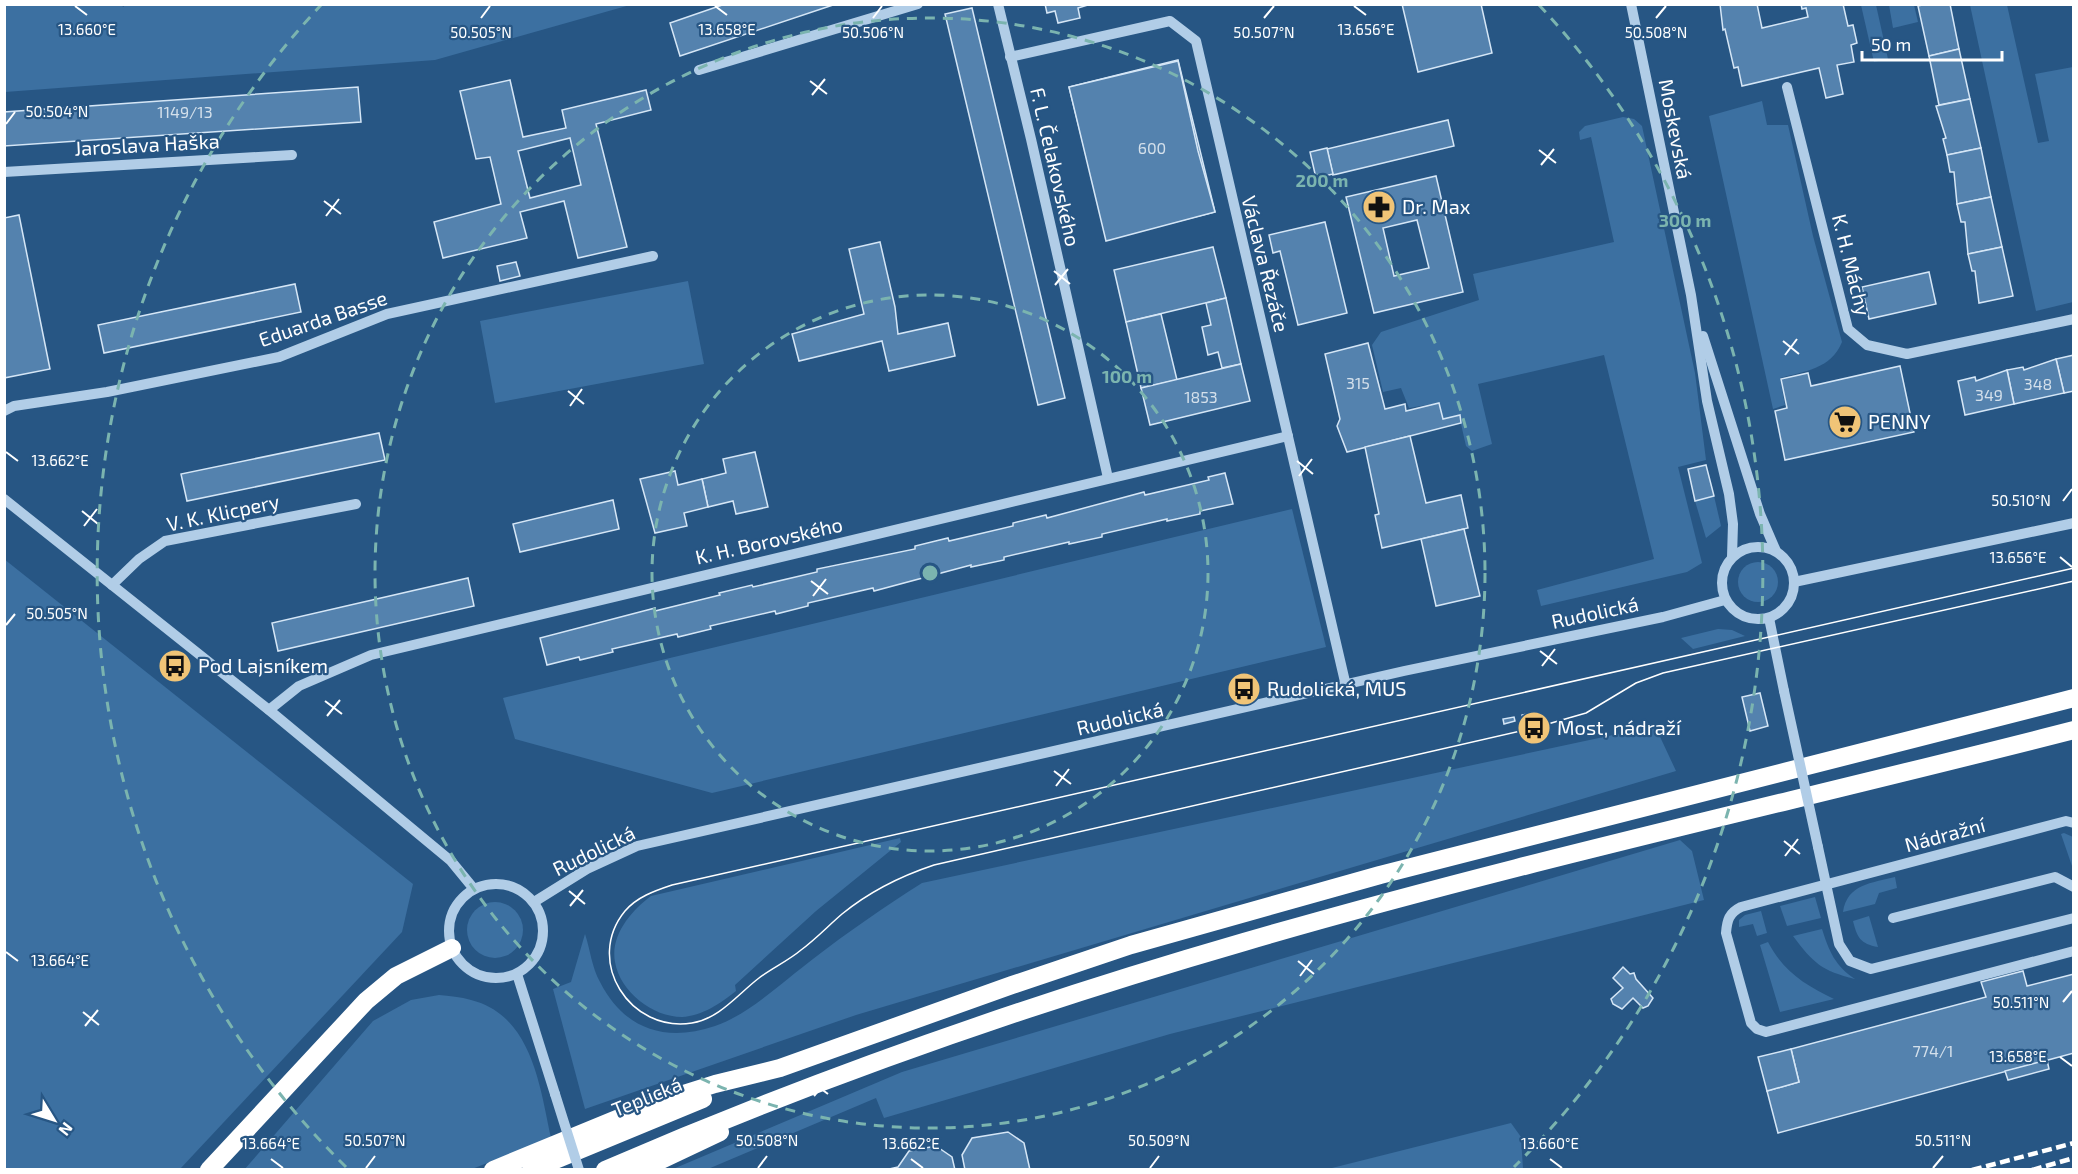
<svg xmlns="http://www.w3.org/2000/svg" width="2078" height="1174" viewBox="0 0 2078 1174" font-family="'Exo 2',sans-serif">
<rect width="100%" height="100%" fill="#275684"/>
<g fill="#3c70a1">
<polygon points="122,5 123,7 127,4 630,5 435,60 5,92 5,5"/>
<polygon points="1861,5 1876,5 1888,59 1874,62"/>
<polygon points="1889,5 1914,5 1918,22 1893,28"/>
<polygon points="1970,5 2007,5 2038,143 2049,141 2035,74 2073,67 2073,302 2036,311"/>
<path d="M 1762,101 L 1767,125 L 1788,125 L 1813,236 L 1842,342 C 1831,369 1805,371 1780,378 L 1785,405 L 1773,409 L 1709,116 Z"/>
<polygon points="1623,117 1634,119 1642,126 1695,373 1706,460 1678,467 1702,563 1687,572 1541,606 1537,590 1654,559 1604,355 1478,384 1492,444 1472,451 1466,446 1459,415 1443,419 1438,403 1409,408 1401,388 1383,392 1372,345 1381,332 1479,300 1473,274 1614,242 1591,137 1580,140 1579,132 1585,126"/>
<polygon points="688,281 704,364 495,403 480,321"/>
<polygon points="1714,496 1721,526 1706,538 1695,501"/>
<polygon points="1292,509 1326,647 712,793 515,739 503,698"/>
<polygon points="4,559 413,884 402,932 180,1169 5,1169"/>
<circle cx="1758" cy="582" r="20"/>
<polygon points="1718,629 1732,630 1745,636 1693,649 1681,638"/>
<path d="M 1655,726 L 1676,771 L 856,1015 L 585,1109 L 553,989 L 571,982 L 585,934 C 590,949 592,968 600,982 C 624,1029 665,1043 715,1026 C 748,1015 785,980 813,959 C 848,932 884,907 922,883 Z"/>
<polygon points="2064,833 2073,837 2073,869 2061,834"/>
<path d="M 900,838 L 901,842 L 816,911 L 735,985 L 736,991 C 721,1003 702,1016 682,1017 C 653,1017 620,992 615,962 C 610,935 632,910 651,896 Z"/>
<polygon points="1680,840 1692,851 1704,900 1170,1034 884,1118 876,1098 708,1169 673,1169 902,1072"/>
<path d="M 1895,877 L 1897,888 L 1879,893 L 1875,904 L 1843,912 C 1847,884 1872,883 1895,877 Z"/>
<polygon points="1815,897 1821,918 1787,926 1780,906"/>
<circle cx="495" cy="930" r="28"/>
<polygon points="1761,911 1767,933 1757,936 1753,924 1739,927 1739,920 1745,915"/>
<path d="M 1869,916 L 1878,947 C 1860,944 1857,937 1853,921 Z"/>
<path d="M 1822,929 C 1829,951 1835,966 1855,979 C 1822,971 1813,963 1793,936 Z"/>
<path d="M 1768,942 C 1783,971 1805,985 1834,999 L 1780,1012 L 1760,945 Z"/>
<path d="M 439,995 C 449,996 461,997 471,1000 C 532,1015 540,1087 551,1138 L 472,1169 L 244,1170 L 373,1021 L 411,1000 Z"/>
<polygon points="1511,1123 1521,1137 1523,1169 1328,1169"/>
</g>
<g fill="#5482ae" stroke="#d5e6f6" stroke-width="1.5" fill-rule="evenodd">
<polygon points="725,4 836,4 680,56 670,23"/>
<polygon points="1045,4 1091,4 1078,8 1080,18 1058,23 1055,11 1047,13"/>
<polygon points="1402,4 1481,4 1492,53 1418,72"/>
<polygon points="1720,4 1757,4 1762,28 1808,17 1806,8 1802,9 1801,4 1843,4 1848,26 1853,25 1857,43 1851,45 1854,62 1837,65 1843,94 1826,98 1819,68 1742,86 1738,67 1734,68 1725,29 1723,30"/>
<polygon points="1926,4 1950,4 1959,49 1929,56 1918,6"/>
<polygon points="972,8 1065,398 1038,405 945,14"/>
<polygon points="1959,49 1970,99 1939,105 1929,56"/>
<polygon points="1178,60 1215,212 1107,239 1069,87"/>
<polygon points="1178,61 1198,151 1215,212 1106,241 1069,87"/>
<path d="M 510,80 L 523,137 L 566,128 L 562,110 L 646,90 L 651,110 L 596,124 L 627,247 L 578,258 L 564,201 L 520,212 L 527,238 L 443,258 L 434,222 L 501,204 L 490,157 L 476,159 L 460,91 ZM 570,138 L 581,185 L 530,198 L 518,151 Z"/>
<polygon points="358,87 361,122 4,146 4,112"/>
<polygon points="1970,99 1981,148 1947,155 1943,139 1946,138 1936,106"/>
<polygon points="1448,120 1454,146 1333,175 1327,149"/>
<polygon points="1327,148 1333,174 1316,178 1310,152"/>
<polygon points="1981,148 1991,197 1957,204 1954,172 1950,172 1947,155"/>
<path d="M 1436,176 L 1463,292 L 1374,313 L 1346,197 ZM 1417,220 L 1429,268 L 1394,276 L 1383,228 Z"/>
<polygon points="1991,197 2002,247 1968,254 1965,222 1961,222 1957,204"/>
<polygon points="19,215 50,369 4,378 4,218"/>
<polygon points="1325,222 1347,313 1298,325 1280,251 1273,253 1269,235"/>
<polygon points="880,242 895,307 898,334 948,323 955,356 889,371 882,341 799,361 792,334 864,314 849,249"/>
<polygon points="1213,247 1226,298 1126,322 1114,270"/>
<polygon points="2002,247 2013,296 1979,303 1975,271 1972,271 1968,254"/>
<polygon points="516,262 520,276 500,281 497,266"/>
<polygon points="1929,272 1936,304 1869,319 1862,287"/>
<polygon points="295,284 301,312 104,353 98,325"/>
<polygon points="1226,298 1241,364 1222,368 1218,352 1208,355 1202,327 1211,325 1206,303"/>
<polygon points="1161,314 1177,380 1141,388 1126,322"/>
<polygon points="1368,343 1385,409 1405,404 1406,411 1439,403 1443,419 1460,415 1461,423 1347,452 1337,426 1340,419 1325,354"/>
<polygon points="2074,355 2074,391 2064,393 2056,359"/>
<polygon points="2056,359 2064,393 2014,404 2007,370 2023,367 2024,370"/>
<polygon points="1241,364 1250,401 1150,425 1141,388"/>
<polygon points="1900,366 1914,432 1785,460 1775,411 1787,408 1781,379 1808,373 1811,386"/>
<polygon points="2007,370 2014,404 1965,415 1958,381 1975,377 1976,381"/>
<polygon points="379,433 385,460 187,501 181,474"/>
<polygon points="1410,436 1426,503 1461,495 1468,528 1382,548 1375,515 1379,514 1365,447"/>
<polygon points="755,452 768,507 736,514 733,501 708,507 702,479 726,473 723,459"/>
<polygon points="1706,465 1714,496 1695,501 1688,469"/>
<polygon points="675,471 678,485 702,479 708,507 684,513 687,526 655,533 640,479"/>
<polygon points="1225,473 1233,504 1200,511 1200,514 1167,521 1167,519 1102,534 1102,537 1069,544 1069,542 1004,557 1004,560 971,567 971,565 874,591 873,588 808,603 808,606 776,614 775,611 710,626 711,629 678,637 677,634 612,649 613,652 580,660 579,657 547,665 540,638 655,608 655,611 720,595 719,593 752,585 753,587 817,572 817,569 915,549 915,546 948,538 949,541 1013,526 1013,523 1046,515 1047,518 1144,492 1145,495 1209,480 1208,477"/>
<polygon points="613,500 619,529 520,552 513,524"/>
<polygon points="1464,529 1480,596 1436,606 1421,539"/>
<polygon points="468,578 474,606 278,651 272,623"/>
<polygon points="1760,693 1768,726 1750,731 1742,697"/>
<polygon points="1533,713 1534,717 1523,720 1522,715"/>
<polygon points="1514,717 1515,721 1504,724 1503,719"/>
<polygon points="1623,967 1630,974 1634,973 1636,979 1653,998 1648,1006 1643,1008 1633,998 1622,1009 1613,1004 1611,999 1623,988 1613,978"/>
<polygon points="2023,971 2027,986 2074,974 2074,1053 1778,1133 1767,1091 1799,1082 1791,1049 1986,997 1981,982"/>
<polygon points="1791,1049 1799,1082 1767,1091 1758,1057"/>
<polygon points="2047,1060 2049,1069 2008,1080 2005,1071"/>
<polygon points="1008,1132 1024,1143 1030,1170 965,1170 962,1155 972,1138"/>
<polygon points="936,1146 952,1157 955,1170 885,1170 898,1167 909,1151"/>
</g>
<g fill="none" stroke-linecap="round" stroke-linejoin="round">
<g stroke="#b1cde7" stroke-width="10">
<polyline points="998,4 1031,139 1108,478"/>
<polyline points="1631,4 1691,295 1707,401 1729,494 1733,524 1732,557"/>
<polyline points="1010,57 1170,21 1196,41 1346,686"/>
<polyline points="699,70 918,4"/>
<polyline points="1787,87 1848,329 1867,345 1907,354 2074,319"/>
<polyline points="4,172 292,155"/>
<polyline points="1703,336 1760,514 1776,551"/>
<polyline points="4,411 14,406 107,392 279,357 387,314 653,256"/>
<polyline points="4,499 269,710 451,861 474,889"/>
<circle cx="1758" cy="583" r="36"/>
<polyline points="1794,582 2074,523"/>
<polyline points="112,585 139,559 165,541 356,504"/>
<polyline points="1769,618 1784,691"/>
<polyline points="269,710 299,686 371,655 1288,436"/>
<path d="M 2074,823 L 2066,821 L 1741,907 C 1729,913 1727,920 1726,933 L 1751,1023 L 1757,1029 L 1766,1032 L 2074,951"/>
<polyline points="1818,847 1839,944 1850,961 1871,969 2074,918"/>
<circle cx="496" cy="931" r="47"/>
<polyline points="534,902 587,869 637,846 1404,671 1663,617 1725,600"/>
<polyline points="1893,918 2055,877 2074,887"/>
<polyline points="517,974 555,1094"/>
</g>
<g stroke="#fff" stroke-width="18">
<polyline points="209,1170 366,1001 396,976 452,948"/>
<polyline points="493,1170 658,1102 715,1084 780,1068 1012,985 1131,945 1380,875 2074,698"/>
<polyline points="531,1170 703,1099"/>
<path d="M 605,1170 C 813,1080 1026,1005 1244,942 C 1518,862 1797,801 2074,730"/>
<polyline points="640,1170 720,1132"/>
</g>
<path stroke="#fff" stroke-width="1.5" d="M 2074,568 L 672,885 C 654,891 637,897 625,911 C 584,961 630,1033 692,1023 C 719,1019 738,994 759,978 C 772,968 788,961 801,950 C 816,939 828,926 842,914 C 869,892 901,876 934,865 L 1534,728 L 1586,713 L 1636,683 L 1663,673 L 2074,581"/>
<g stroke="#fff" stroke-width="4.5" stroke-dasharray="10 4.5" stroke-linecap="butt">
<polyline points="1972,1170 2074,1143"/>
<polyline points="2032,1170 2074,1158"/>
</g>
<g stroke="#b1cde7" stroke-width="10">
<polyline points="1784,691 1818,847"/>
<polyline points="555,1094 579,1170"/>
</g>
</g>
<path fill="none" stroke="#fff" stroke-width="2" d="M 75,6 L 87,15M 715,6 L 727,15M 1354,6 L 1366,15M 481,18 L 490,6M 873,18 L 882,6M 1264,18 L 1274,6M 1656,18 L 1666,6M 810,81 L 827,94M 812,95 L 825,79M 6,124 L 15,112M 1539,150 L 1556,163M 1541,165 L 1554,149M 324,201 L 341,214M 326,216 L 339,199M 1054,271 L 1070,284M 1055,285 L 1068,269M 1783,341 L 1799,354M 1785,355 L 1797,339M 568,391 L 584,404M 570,406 L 582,389M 6,452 L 18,461M 1297,461 L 1313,474M 1299,476 L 1312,459M 2063,501 L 2072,489M 82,511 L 98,524M 84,526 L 97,509M 2060,557 L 2072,567M 811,581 L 828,594M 813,596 L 826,579M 6,625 L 15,614M 1540,651 L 1557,664M 1542,666 L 1555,649M 325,701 L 342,714M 327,716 L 340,700M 1054,771 L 1071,784M 1056,786 L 1069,769M 1784,841 L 1800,854M 1785,856 L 1798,839M 569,891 L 585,904M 570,906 L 583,890M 6,952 L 18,961M 1298,961 L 1314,974M 1300,976 L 1312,960M 2063,1002 L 2072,991M 83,1012 L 99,1025M 85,1026 L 98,1010M 2060,1057 L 2072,1066M 812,1082 L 828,1094M 814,1096 L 827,1080M 271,1159 L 283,1168M 911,1159 L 923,1168M 1550,1159 L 1562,1168M 366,1168 L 375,1156M 758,1168 L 767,1156M 1150,1168 L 1159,1156M 1933,1168 L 1943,1156"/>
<g fill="none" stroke="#7bb4af" stroke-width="3" stroke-dasharray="10 8">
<circle cx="930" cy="573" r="278"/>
<circle cx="930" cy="573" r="555"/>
<path d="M346 1167A833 833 0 0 1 321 5M1539 5A833 833 0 0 1 1514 1167"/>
</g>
<defs>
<symbol id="pharmacy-disc" viewBox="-11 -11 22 22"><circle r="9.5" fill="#f0c477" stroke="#275684"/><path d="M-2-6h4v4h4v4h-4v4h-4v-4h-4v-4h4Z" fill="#111"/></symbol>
<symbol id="supermarket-disc" viewBox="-11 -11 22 22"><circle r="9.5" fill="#f0c477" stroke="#275684"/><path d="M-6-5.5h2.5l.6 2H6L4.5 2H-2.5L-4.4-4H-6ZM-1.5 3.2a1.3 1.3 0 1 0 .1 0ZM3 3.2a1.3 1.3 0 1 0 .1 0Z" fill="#111"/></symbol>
<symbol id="bus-disc" viewBox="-11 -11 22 22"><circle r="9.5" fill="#f0c477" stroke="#275684"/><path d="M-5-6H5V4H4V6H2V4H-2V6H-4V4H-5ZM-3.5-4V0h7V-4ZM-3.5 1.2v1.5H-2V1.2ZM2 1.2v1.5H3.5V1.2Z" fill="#111"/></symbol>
</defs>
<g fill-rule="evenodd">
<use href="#pharmacy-disc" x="1360" y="188" width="38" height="38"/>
<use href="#supermarket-disc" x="1826" y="403" width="38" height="38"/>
<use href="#bus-disc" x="156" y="647" width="38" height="38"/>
<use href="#bus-disc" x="1225" y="670" width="38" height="38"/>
<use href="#bus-disc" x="1515" y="709" width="38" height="38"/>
</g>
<g text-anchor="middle" stroke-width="4.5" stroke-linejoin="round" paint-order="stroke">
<g font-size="16" fill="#d4e0eb">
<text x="185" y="118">1149/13</text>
<text x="1152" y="154">600</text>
<text x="1358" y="389">315</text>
<text x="2038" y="390">348</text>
<text x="1989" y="401">349</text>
<text x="1201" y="403">1853</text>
<text x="1933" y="1057">774/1</text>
</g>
<g font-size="20" fill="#fff" stroke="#275684">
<text transform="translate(1675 129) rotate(79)" y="7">Moskevská</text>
<text transform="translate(147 145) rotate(-3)" y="7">Jaroslava Haška</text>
<text transform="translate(1055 167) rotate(77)" y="7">F. L. Čelakovského</text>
<text transform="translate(1265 264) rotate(76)" y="7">Václava Řezáče</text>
<text transform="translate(1851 265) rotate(76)" y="7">K. H. Máchy</text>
<text transform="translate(323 319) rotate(-19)" y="7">Eduarda Basse</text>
<text transform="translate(223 513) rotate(-12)" y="7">V. K. Klicpery</text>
<text transform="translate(769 541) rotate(-13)" y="7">K. H. Borovského</text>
<text transform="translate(1595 613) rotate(-12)" y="7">Rudolická</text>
<text transform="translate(1120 719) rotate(-13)" y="7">Rudolická</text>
<text transform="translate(1945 835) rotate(-15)" y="7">Nádražní</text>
<text transform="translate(594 851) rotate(-26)" y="7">Rudolická</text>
<text transform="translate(647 1097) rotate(-22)" y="7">Teplická</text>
</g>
<g font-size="20" fill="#fff" stroke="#275684" text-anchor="start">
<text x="1402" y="214">Dr. Max</text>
<text x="1868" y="429">PENNY</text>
<text x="198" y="673">Pod Lajsníkem</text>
<text x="1267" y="696">Rudolická, MUS</text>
<text x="1557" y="735">Most, nádraží</text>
</g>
</g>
<g font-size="15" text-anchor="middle" fill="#fff" stroke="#275684" stroke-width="4.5" stroke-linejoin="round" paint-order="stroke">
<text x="87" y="35">13.660°E</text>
<text x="727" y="35">13.658°E</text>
<text x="1366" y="35">13.656°E</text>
<text x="873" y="38">50.506°N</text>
<text x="481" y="38">50.505°N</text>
<text x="1264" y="38">50.507°N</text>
<text x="1656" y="38">50.508°N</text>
<text x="57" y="117">50.504°N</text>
<text x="60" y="466">13.662°E</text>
<text x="2021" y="506">50.510°N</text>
<text x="2018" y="563">13.656°E</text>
<text x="57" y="619">50.505°N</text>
<text x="60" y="966">13.664°E</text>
<text x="2021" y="1008">50.511°N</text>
<text x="2018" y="1062">13.658°E</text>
<text x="375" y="1146">50.507°N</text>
<text x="767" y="1146">50.508°N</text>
<text x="1159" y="1146">50.509°N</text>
<text x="1943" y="1146">50.511°N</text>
<text x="271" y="1149">13.664°E</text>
<text x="911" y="1149">13.662°E</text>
<text x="1550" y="1149">13.660°E</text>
</g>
<circle cx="930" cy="573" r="9" fill="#7bb4af" stroke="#275684" stroke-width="3"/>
<g font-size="18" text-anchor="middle" font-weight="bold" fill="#7bb4af" stroke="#275684" stroke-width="4.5" stroke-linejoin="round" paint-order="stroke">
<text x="1322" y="187">200 m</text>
<text x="1685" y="227">300 m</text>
<text x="1127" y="383">100 m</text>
</g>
<rect width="2078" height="1174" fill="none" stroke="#ffffff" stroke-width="12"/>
<g transform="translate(54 1120) rotate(128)" stroke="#275684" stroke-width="4.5" paint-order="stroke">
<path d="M0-4.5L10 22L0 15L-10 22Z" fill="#ffffff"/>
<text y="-9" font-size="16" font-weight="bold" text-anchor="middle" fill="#ffffff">N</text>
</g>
<path d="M1862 51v9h140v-9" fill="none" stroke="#ffffff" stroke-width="3"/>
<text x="1871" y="51" font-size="18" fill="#ffffff" stroke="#275684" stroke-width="4.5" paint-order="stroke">50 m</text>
</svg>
